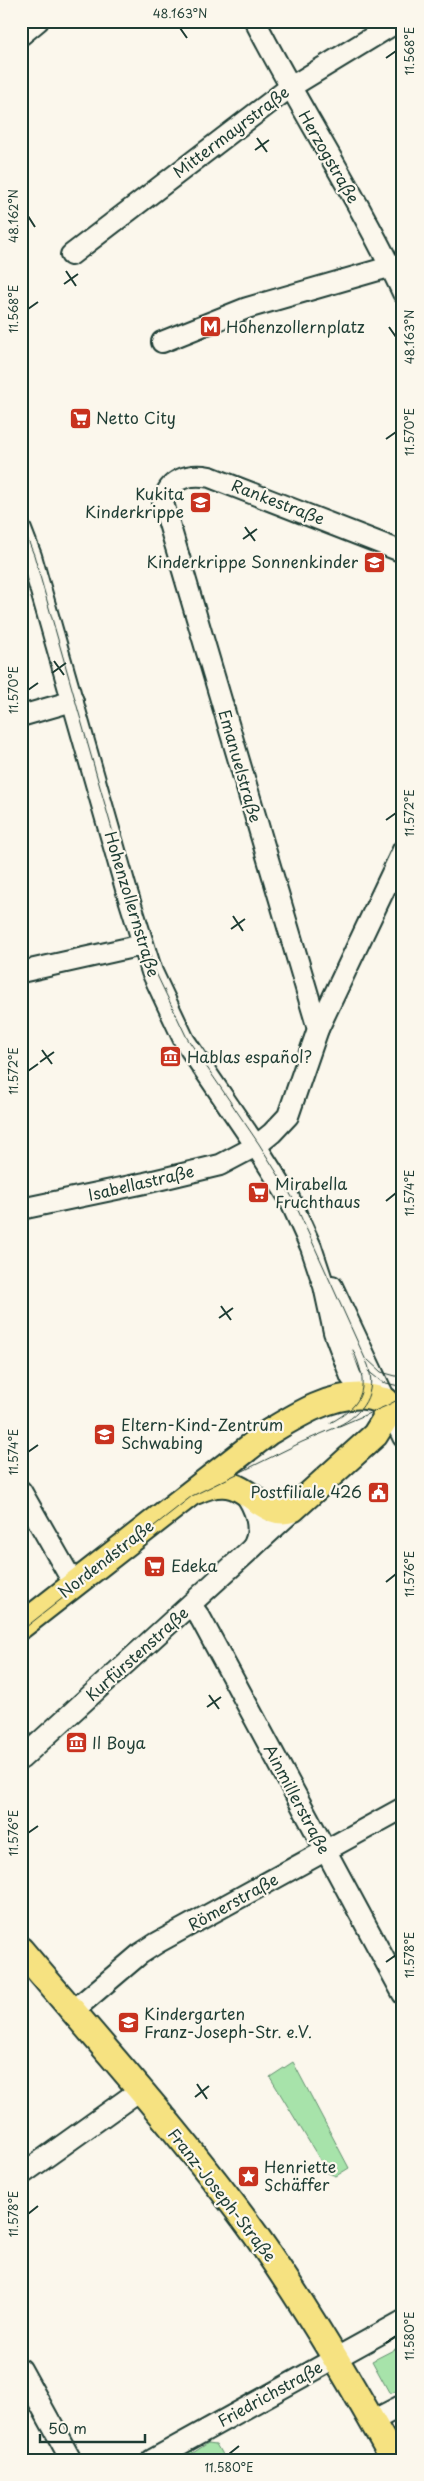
<svg xmlns="http://www.w3.org/2000/svg" width="424" height="2481" viewBox="0 0 424 2481" font-family="'Playpen Sans',sans-serif">
<rect width="100%" height="100%" fill="#fbf7ec"/>
<filter id="ink" filterUnits="userSpaceOnUse"><feTurbulence type="fractalNoise" baseFrequency=".02" numOctaves="2"/><feDisplacementMap in="SourceGraphic" scale="10" xChannelSelector="R" yChannelSelector="G"/><feConvolveMatrix kernelMatrix="1 2 1 2 8 2 1 2 1" color-interpolation-filters="sRGB"/></filter>
<g filter="url(#ink)">
<g fill="#a7e3aa" stroke="#63906f">
<polygon points="293,2062 349,2168 336,2176 328,2173 270,2077"/>
<polygon points="403,2345 403,2387 390,2394 372,2361"/>
<polygon points="208,2443 216,2444 225,2460 174,2460 192,2450 193,2453"/>
</g>
<g fill="none" stroke-linecap="round" stroke-linejoin="round">
<defs>
<g id="minor">
<path d="M 255,21 C 302,113 359,199 403,293"/>
<polyline points="21,35 38,21"/>
<polyline points="71,255 289,88 399,21"/>
<polyline points="162,342 247,308 403,263"/>
<polyline points="21,530 31,556 126,889 152,972 184,1040 256,1146 289,1198 311,1247 324,1286 334,1332 351,1377 362,1389 377,1398"/>
<polyline points="21,716 73,701"/>
<polyline points="21,972 142,945"/>
<path d="M 318,1029 L 163,503 C 168,479 188,473 210,477 L 403,552"/>
<polyline points="21,1209 145,1183 220,1165 256,1146 272,1133 288,1116 318,1029 403,850"/>
<polyline points="332,1286 403,1437"/>
<polyline points="21,1491 74,1584"/>
<path d="M 243,1491 C 255,1507 264,1530 252,1548"/>
<polyline points="191,1605 201,1619 403,1994"/>
<polyline points="21,1759 298,1506"/>
<polyline points="73,2011 140,1954 157,1943 403,1808"/>
<polyline points="21,2175 140,2090"/>
<polyline points="21,2369 71,2460"/>
<polyline points="372,2421 403,2405"/>
<polyline points="152,2460 403,2321"/>
</g>
<g id="major">
<path d="M 196,1491 C 207,1486 221,1482 233,1486 C 254,1493 268,1518 293,1509 L 375,1435 L 385,1419 L 386,1401"/>
<path d="M 21,1626 L 269,1432 C 296,1416 327,1396 359,1396 C 368,1396 377,1399 386,1401"/>
<path d="M 21,1950 C 100,2044 183,2135 255,2234 C 306,2306 351,2383 394,2460"/>
</g>
</defs>
<use href="#minor" stroke="#1f3d34" stroke-width="24"/>
<use href="#major" stroke="#1f3d34" stroke-width="29"/>
<use href="#minor" stroke="#fbf7ec" stroke-width="20"/>
<use href="#major" stroke="#f6e281" stroke-width="25"/>
<g stroke="#1f3d34" stroke-width="1">
<path d="M 21,523 L 34,555 L 129,889 L 155,971 L 187,1038 L 259,1144 L 292,1197 L 368,1365 C 377,1393 363,1414 338,1426"/>
<polyline points="368,1360 381,1372 403,1378"/>
<polyline points="368,1371 382,1382 403,1387"/>
<path d="M 330,1423 C 366,1404 369,1385 353,1350"/>
<polyline points="21,1631 192,1496 302,1442 386,1406 403,1397"/>
</g>
</g>
</g>
<path fill="none" stroke="#1f3d34" stroke-width="2" d="M 180,28 L 187,38M 386,58 L 396,51M 257,138 L 267,152M 255,150 L 269,140M 28,216 L 35,227M 66,271 L 76,286M 64,284 L 78,274M 28,309 L 38,302M 389,327 L 396,337M 386,439 L 396,432M 245,527 L 255,541M 243,539 L 257,529M 54,661 L 64,675M 52,673 L 66,663M 28,690 L 38,683M 386,820 L 396,813M 233,916 L 243,931M 231,929 L 245,919M 42,1050 L 52,1064M 40,1062 L 54,1052M 28,1071 L 38,1064M 386,1201 L 396,1193M 221,1306 L 231,1320M 219,1318 L 233,1308M 28,1452 L 38,1445M 386,1582 L 396,1574M 209,1695 L 219,1709M 207,1707 L 221,1697M 28,1833 L 38,1826M 386,1962 L 396,1955M 197,2084 L 207,2099M 195,2097 L 209,2086M 28,2214 L 38,2206M 386,2343 L 396,2336M 229,2454 L 239,2446"/>
<defs>
<symbol id="metro-square" viewBox="-11 -11 22 22"><rect x="-9" y="-9" width="18" height="18" rx="4" fill="#c8321e" stroke="#fbf7ec"/><path d="M-5.5 5V-5H-3L0 0L3-5H5.5V5H3V-.5L0 4L-3-.5V5Z" fill="#fff"/></symbol>
<symbol id="supermarket-square" viewBox="-11 -11 22 22"><rect x="-9" y="-9" width="18" height="18" rx="4" fill="#c8321e" stroke="#fbf7ec"/><path d="M-6-5.5h2.5l.6 2H6L4.5 2H-2.5L-4.4-4H-6ZM-1.5 3.2a1.3 1.3 0 1 0 .1 0ZM3 3.2a1.3 1.3 0 1 0 .1 0Z" fill="#fff"/></symbol>
<symbol id="school-square" viewBox="-11 -11 22 22"><rect x="-9" y="-9" width="18" height="18" rx="4" fill="#c8321e" stroke="#fbf7ec"/><path d="M0-5L7-2L0 1L-7-2ZM-4 1L0 2.5L4 1V4Q0 6-4 4Z" fill="#fff"/></symbol>
<symbol id="museum-square" viewBox="-11 -11 22 22"><rect x="-9" y="-9" width="18" height="18" rx="4" fill="#c8321e" stroke="#fbf7ec"/><path d="M0-6L6-3V-2H-6V-3ZM-5-1h2V3h-2ZM-1-1h2V3h-2ZM3-1h2V3H3ZM-6 4H6V6H-6Z" fill="#fff"/></symbol>
<symbol id="civic-square" viewBox="-11 -11 22 22"><rect x="-9" y="-9" width="18" height="18" rx="4" fill="#c8321e" stroke="#fbf7ec"/><path d="M-.6-6.5H3V-4.5H.6V-3L4-1V1h2V6H-6V1h2V-1L-.6-3ZM-1.2 2.5V6h2.4V2.5Z" fill="#fff"/></symbol>
<symbol id="sight-square" viewBox="-11 -11 22 22"><rect x="-9" y="-9" width="18" height="18" rx="4" fill="#c8321e" stroke="#fbf7ec"/><path d="M0-6L1.8-2.2L6-1.7L2.9 1.2L3.7 5.4L0 3.3L-3.7 5.4L-2.9 1.2L-6-1.7L-1.8-2.2Z" fill="#fff"/></symbol>
</defs>
<g fill-rule="evenodd">
<use href="#metro-square" x="198" y="314" width="25" height="25"/>
<use href="#supermarket-square" x="68" y="406" width="25" height="25"/>
<use href="#school-square" x="188" y="490" width="25" height="25"/>
<use href="#school-square" x="362" y="550" width="25" height="25"/>
<use href="#museum-square" x="158" y="1044" width="25" height="25"/>
<use href="#supermarket-square" x="246" y="1180" width="25" height="25"/>
<use href="#school-square" x="92" y="1422" width="25" height="25"/>
<use href="#civic-square" x="366" y="1480" width="25" height="25"/>
<use href="#supermarket-square" x="142" y="1554" width="25" height="25"/>
<use href="#museum-square" x="64" y="1730" width="25" height="25"/>
<use href="#school-square" x="116" y="2010" width="25" height="25"/>
<use href="#sight-square" x="236" y="2164" width="25" height="25"/>
</g>
<g text-anchor="middle" stroke-width="4.5" stroke-linejoin="round" paint-order="stroke">
<g font-size="16" fill="#1f3d34" stroke="#fbf7ec">
<text transform="translate(231 132) rotate(-37)" y="6">Mittermayrstraße</text>
<text transform="translate(329 157) rotate(60)" y="6">Herzogstraße</text>
<text transform="translate(278 502) rotate(21)" y="6">Rankestraße</text>
<text transform="translate(240 766) rotate(74)" y="6">Emanuelstraße</text>
<text transform="translate(132 904) rotate(73)" y="6">Hohenzollernstraße</text>
<text transform="translate(141 1183) rotate(-13)" y="6">Isabellastraße</text>
<text transform="translate(106 1559) rotate(-38)" y="6">Nordendstraße</text>
<text transform="translate(137 1654) rotate(-42)" y="6">Kurfürstenstraße</text>
<text transform="translate(297 1799) rotate(62)" y="6">Ainmillerstraße</text>
<text transform="translate(233 1902) rotate(-29)" y="6">Römerstraße</text>
<text transform="translate(222 2195) rotate(52)" y="6">Franz-Joseph-Straße</text>
<text transform="translate(270 2394) rotate(-29)" y="6">Friedrichstraße</text>
</g>
<g font-size="16" fill="#1f3d34" stroke="#fbf7ec" text-anchor="start">
<text x="226" y="333">Hohenzollernplatz</text>
<text x="96" y="424">Netto City</text>
<text x="184" y="500" text-anchor="end">Kukita<tspan x="184" dy="18">Kinderkrippe</tspan></text>
<text x="358" y="568" text-anchor="end">Kinderkrippe Sonnenkinder</text>
<text x="187" y="1063">Hablas español?</text>
<text x="275" y="1190">Mirabella<tspan x="275" dy="18">Fruchthaus</tspan></text>
<text x="121" y="1431">Eltern-Kind-Zentrum<tspan x="121" dy="18">Schwabing</tspan></text>
<text x="362" y="1498" text-anchor="end">Postfiliale 426</text>
<text x="171" y="1572">Edeka</text>
<text x="92" y="1749">Il Boya</text>
<text x="144" y="2020">Kindergarten<tspan x="144" dy="18">Franz-Joseph-Str. e.V.</tspan></text>
<text x="264" y="2173">Henriette<tspan x="264" dy="18">Schäffer</tspan></text>
</g>
</g>
<rect width="424" height="2481" fill="none" stroke="#fbf7ec" stroke-width="55"/>
<path d="M40 2434v8h105v-8" fill="none" stroke="#1f3d34" stroke-width="2.5"/>
<text x="48" y="2434" font-size="15" fill="#1f3d34" stroke="#fbf7ec" stroke-width="4" paint-order="stroke">50 m</text>
<rect x="28" y="28" width="368" height="2426" fill="none" stroke="#1f3d34" stroke-width="2"/>
<g font-size="12" text-anchor="middle" fill="#1f3d34">
<text x="180" y="18">48.163°N</text>
<text transform="translate(410 51) rotate(-90)" y="4">11.568°E</text>
<text transform="translate(14 216) rotate(-90)" y="4">48.162°N</text>
<text transform="translate(14 309) rotate(-90)" y="4">11.568°E</text>
<text transform="translate(410 337) rotate(-90)" y="4">48.163°N</text>
<text transform="translate(410 432) rotate(-90)" y="4">11.570°E</text>
<text transform="translate(14 690) rotate(-90)" y="4">11.570°E</text>
<text transform="translate(410 813) rotate(-90)" y="4">11.572°E</text>
<text transform="translate(14 1071) rotate(-90)" y="4">11.572°E</text>
<text transform="translate(410 1193) rotate(-90)" y="4">11.574°E</text>
<text transform="translate(14 1452) rotate(-90)" y="4">11.574°E</text>
<text transform="translate(410 1574) rotate(-90)" y="4">11.576°E</text>
<text transform="translate(14 1833) rotate(-90)" y="4">11.576°E</text>
<text transform="translate(410 1955) rotate(-90)" y="4">11.578°E</text>
<text transform="translate(14 2214) rotate(-90)" y="4">11.578°E</text>
<text transform="translate(410 2336) rotate(-90)" y="4">11.580°E</text>
<text x="229" y="2472">11.580°E</text>
</g>
</svg>
